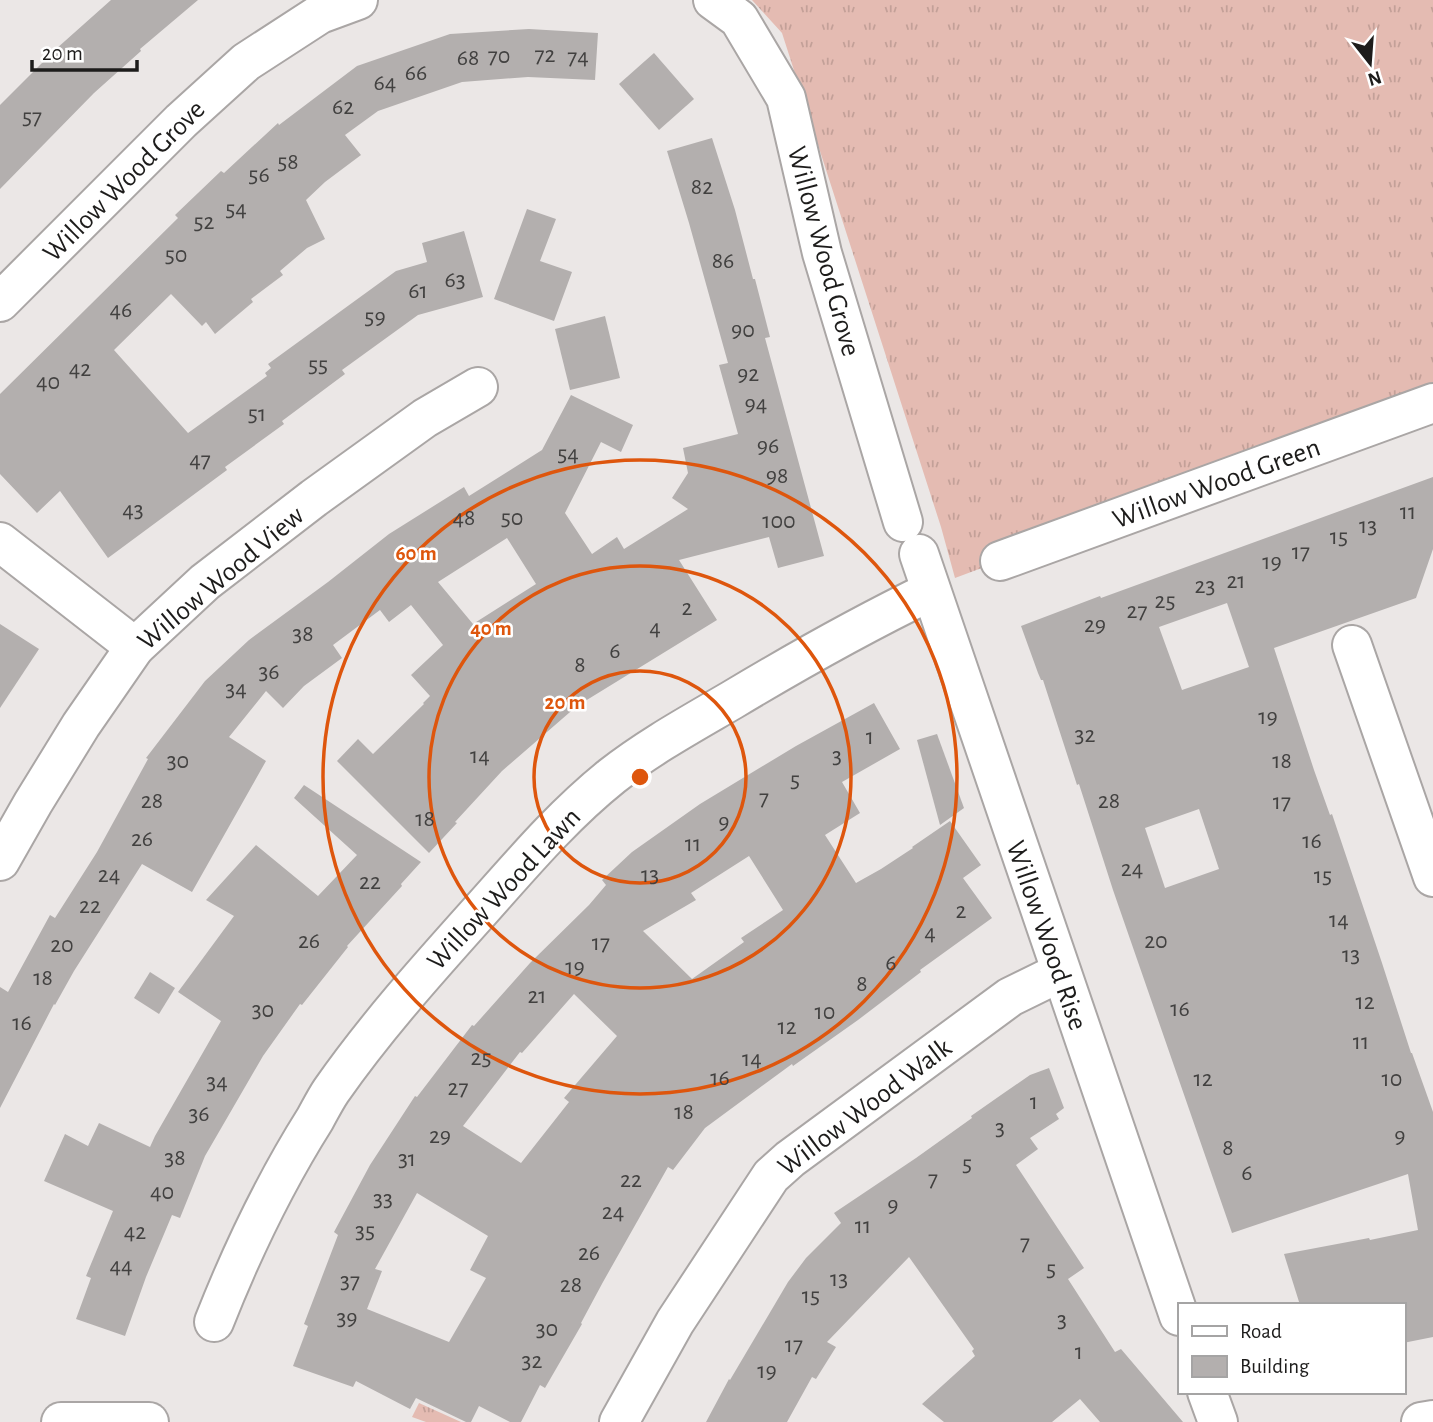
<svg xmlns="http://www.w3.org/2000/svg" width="1433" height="1422" viewBox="0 0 1433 1422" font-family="'Alegreya Sans',sans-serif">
<defs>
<pattern id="grass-tufts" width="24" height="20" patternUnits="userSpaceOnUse" patternTransform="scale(1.75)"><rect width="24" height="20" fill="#e4bbb2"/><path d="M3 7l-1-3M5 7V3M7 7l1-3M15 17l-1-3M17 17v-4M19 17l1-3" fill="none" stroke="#c3a098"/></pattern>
</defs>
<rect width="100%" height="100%" fill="#ebe7e6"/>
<g fill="url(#grass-tufts)">
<polygon points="752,0 1433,0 1433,399 955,578 941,527 782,33"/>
<polygon points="419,1403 461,1422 426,1422 412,1417"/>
</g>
<g fill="#b3afae" fill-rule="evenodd">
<polygon points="111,0 198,0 140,49 141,51 94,93 0,189 0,105 56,49"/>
<polygon points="529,29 598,33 595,80 528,77 462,82 378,111 345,135 361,155 325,182 306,200 325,239 307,248 280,271 283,275 251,299 253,302 215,334 206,322 202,326 171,294 114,350 188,433 267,376 265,373 271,368 268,364 396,271 427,262 422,243 464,231 483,297 418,315 342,370 345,374 282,421 284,424 225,467 227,470 108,558 60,491 37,513 0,474 0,394 178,218 175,215 221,171 224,173 278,123 279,125 357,66 450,34"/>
<polygon points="654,53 694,99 659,130 619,84"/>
<path d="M 712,138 L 735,210 L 753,279 L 755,279 L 770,337 L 765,338 L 824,556 L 778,568 L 769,537 L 679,560 L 717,620 L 577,706 L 502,771 L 455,822 L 457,823 L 429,853 L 337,761 L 358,739 L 373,754 L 424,704 L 423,703 L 430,696 L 411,675 L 443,645 L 411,605 L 389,622 L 380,610 L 333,645 L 342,658 L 304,686 L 283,708 L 266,691 L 229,737 L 266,761 L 192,892 L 142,864 L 74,971 L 55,1005 L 54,1004 L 0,1108 L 0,987 L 8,992 L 50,915 L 55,918 L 97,852 L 148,759 L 146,758 L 205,681 L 249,640 L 328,582 L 389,534 L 464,487 L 469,496 L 542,450 L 571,395 L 633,425 L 621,452 L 601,442 L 565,513 L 592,554 L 617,537 L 624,549 L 688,509 L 672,498 L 688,473 L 683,448 L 738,434 L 719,365 L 728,363 L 689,223 L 667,151 ZM 507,538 L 536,584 L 473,624 L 438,582 Z"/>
<polygon points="527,209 556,219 540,261 572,272 554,321 494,299"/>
<polygon points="605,316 620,378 570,390 555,329"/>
<path d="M 1433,477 L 1433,549 L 1416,598 L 1274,648 L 1314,770 L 1330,815 L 1332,814 L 1382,963 L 1411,1053 L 1412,1053 L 1433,1112 L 1433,1337 L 1403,1343 L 1403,1305 L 1300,1305 L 1284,1254 L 1369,1238 L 1370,1240 L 1418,1230 L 1408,1174 L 1232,1233 L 1113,890 L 1079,784 L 1077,785 L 1043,680 L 1041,680 L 1038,673 L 1021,626 L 1100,596 L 1101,598 ZM 1227,603 L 1249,667 L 1182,690 L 1159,627 ZM 1199,809 L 1219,869 L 1165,888 L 1145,828 Z"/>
<polygon points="0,624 39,649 0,708"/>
<path d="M 874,703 L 900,749 L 842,782 L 860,813 L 825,835 L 856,883 L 881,869 L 913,848 L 912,847 L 950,821 L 981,865 L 963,878 L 992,918 L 920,970 L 921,972 L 858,1020 L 793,1066 L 792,1064 L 705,1128 L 673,1170 L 668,1167 L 603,1282 L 581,1323 L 582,1324 L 545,1388 L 540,1385 L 521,1422 L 510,1422 L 479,1406 L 471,1422 L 466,1422 L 416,1398 L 410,1409 L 356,1381 L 353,1387 L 293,1366 L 308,1326 L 304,1324 L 338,1235 L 334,1232 L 370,1165 L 415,1096 L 417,1097 L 472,1025 L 474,1026 L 530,963 L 589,905 L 606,885 L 602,880 L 632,852 L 700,804 L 796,746 ZM 749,856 L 783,910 L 741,938 L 744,942 L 692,979 L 643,931 L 696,900 L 691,893 ZM 574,994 L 617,1036 L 564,1098 L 569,1102 L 521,1163 L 463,1126 L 520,1052 L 522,1053 ZM 417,1193 L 488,1236 L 470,1270 L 486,1278 L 449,1342 L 367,1309 L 382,1271 L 375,1269 Z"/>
<polygon points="937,734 964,808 940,825 917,740"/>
<polygon points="304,785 421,862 401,884 402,886 347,946 348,947 302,1005 300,1004 263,1056 205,1156 180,1218 172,1215 146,1277 125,1336 76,1319 91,1278 86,1276 113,1211 44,1181 65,1134 88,1146 99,1123 150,1147 155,1136 221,1021 178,992 234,916 206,900 256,845 318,896 357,855 294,798"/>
<polygon points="150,972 175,988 159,1014 134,998"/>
<polygon points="1049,1068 1064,1108 1056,1114 1059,1119 1030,1138 1038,1149 1016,1165 1084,1268 1068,1279 1115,1352 1121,1349 1183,1422 1100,1422 1080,1399 1052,1422 944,1422 922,1404 975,1356 972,1351 974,1349 909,1257 827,1342 836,1347 816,1379 812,1377 787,1422 706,1422 729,1379 730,1380 788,1282 806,1258 841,1223 834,1213 916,1158 972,1118 971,1116 1001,1095 1030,1075"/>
</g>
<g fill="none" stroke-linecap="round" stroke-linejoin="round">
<defs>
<g id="minor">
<polyline points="713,0 739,19 786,98 822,253 903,522"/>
<polyline points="0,302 181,121 246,62 320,14 358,0"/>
<polyline points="0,542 135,647"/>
<polyline points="919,554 1179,1316"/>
<polyline points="1000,561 1433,403"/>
<polyline points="1352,645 1433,877"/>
<polyline points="0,861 33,803 81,725 135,647 205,582 314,498 425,418 478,387"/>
<path d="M 214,1322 C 242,1251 274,1184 315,1119 C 320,1110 325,1100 331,1091 C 375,1028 427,970 479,912 C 521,865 562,816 612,776 C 649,747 691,724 732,700 C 797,661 863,624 931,591"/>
<polyline points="1207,1392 1218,1422"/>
<polyline points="619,1422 675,1322 771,1176 790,1159 1010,997 1061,972"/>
<polyline points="1421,1422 1433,1420"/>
</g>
<polyline id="tertiary" points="61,1422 149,1422"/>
</defs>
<use href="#minor" stroke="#aaa6a5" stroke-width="42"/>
<use href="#tertiary" stroke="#aaa6a5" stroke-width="42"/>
<use href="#minor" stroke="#fff" stroke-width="38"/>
<use href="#tertiary" stroke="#fff" stroke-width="38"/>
</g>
<g fill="none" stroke="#de560d" stroke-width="3.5">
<circle cx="640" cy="777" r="106"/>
<circle cx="640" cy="777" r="211"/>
<circle cx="640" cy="777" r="317"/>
</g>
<g text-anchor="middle" stroke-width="5" stroke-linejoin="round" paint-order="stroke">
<g font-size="24" fill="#424140">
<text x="545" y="62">72</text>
<text x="499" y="63">70</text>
<text x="578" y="64">74</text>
<text x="468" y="65">68</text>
<text x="416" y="80">66</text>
<text x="385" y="90">64</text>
<text x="343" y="114">62</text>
<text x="32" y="124">57</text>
<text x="288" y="169">58</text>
<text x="259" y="182">56</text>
<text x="702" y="194">82</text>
<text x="236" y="216">54</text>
<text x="204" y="229">52</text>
<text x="176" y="262">50</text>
<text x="723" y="268">86</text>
<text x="455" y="287">63</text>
<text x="418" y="298">61</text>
<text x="121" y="317">46</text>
<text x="375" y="324">59</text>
<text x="743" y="337">90</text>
<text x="318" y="372">55</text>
<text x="80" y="376">42</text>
<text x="748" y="381">92</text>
<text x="48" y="389">40</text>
<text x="756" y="411">94</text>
<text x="257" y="421">51</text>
<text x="768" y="453">96</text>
<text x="568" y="461">54</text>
<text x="200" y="467">47</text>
<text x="777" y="483">98</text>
<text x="133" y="517">43</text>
<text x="1408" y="519">11</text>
<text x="464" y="525">48</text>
<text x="512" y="525">50</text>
<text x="779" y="528">100</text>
<text x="1368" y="533">13</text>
<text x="1339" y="544">15</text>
<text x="1301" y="559">17</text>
<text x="1272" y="569">19</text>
<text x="1236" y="588">21</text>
<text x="1205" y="593">23</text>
<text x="1165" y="608">25</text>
<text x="687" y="615">2</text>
<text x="1137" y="618">27</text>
<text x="1095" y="632">29</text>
<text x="655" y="635">4</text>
<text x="303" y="641">38</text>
<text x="615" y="658">6</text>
<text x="580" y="672">8</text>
<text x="269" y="679">36</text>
<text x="236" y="696">34</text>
<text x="1268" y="724">19</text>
<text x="1085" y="742">32</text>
<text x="870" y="744">1</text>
<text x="480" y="763">14</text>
<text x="837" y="763">3</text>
<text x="178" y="768">30</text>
<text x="1282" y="768">18</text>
<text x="795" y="787">5</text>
<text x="764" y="805">7</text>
<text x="152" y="808">28</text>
<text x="1109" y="808">28</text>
<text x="1282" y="809">17</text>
<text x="425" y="826">18</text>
<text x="724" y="829">9</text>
<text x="142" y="846">26</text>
<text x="1312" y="848">16</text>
<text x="693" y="851">11</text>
<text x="1132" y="876">24</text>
<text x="109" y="882">24</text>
<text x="650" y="882">13</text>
<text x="1323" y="883">15</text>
<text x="370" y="889">22</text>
<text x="90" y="913">22</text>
<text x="961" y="918">2</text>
<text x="1339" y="927">14</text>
<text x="930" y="940">4</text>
<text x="309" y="948">26</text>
<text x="1156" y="948">20</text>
<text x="601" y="950">17</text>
<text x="62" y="952">20</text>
<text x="1351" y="962">13</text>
<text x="891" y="970">6</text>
<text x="575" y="974">19</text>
<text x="43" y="985">18</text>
<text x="862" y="991">8</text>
<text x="537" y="1003">21</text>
<text x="1365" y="1009">12</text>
<text x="1180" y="1016">16</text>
<text x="263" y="1017">30</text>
<text x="825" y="1019">10</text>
<text x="22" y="1030">16</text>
<text x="787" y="1034">12</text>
<text x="1361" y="1049">11</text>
<text x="481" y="1065">25</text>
<text x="752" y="1066">14</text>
<text x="720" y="1085">16</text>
<text x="1203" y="1086">12</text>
<text x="1392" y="1086">10</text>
<text x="217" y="1089">34</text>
<text x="458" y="1095">27</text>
<text x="1034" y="1109">1</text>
<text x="684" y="1119">18</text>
<text x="199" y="1121">36</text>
<text x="1000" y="1135">3</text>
<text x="440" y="1143">29</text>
<text x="1400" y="1143">9</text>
<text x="1228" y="1155">8</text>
<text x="175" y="1165">38</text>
<text x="407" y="1166">31</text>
<text x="967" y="1171">5</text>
<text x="1247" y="1180">6</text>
<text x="933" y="1186">7</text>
<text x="631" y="1187">22</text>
<text x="162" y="1199">40</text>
<text x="383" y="1206">33</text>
<text x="893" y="1212">9</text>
<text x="613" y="1219">24</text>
<text x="863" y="1233">11</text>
<text x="365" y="1238">35</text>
<text x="135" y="1239">42</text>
<text x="1025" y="1250">7</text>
<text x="589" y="1260">26</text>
<text x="121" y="1273">44</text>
<text x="1051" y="1276">5</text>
<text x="839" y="1286">13</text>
<text x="350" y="1288">37</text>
<text x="571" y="1292">28</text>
<text x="811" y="1303">15</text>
<text x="347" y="1325">39</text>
<text x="1062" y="1327">3</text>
<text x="547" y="1336">30</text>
<text x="794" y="1352">17</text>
<text x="1079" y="1359">1</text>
<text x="532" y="1368">32</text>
<text x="767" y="1378">19</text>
</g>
<g font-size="28" fill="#1d1c1b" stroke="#fff">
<text transform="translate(123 180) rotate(-45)" y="10">Willow Wood Grove</text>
<text transform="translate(825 251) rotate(75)" y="10">Willow Wood Grove</text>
<text transform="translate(1216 482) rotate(-20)" y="10">Willow Wood Green</text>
<text transform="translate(220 577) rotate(-40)" y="10">Willow Wood View</text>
<text transform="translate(503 888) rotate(-47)" y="10">Willow Wood Lawn</text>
<text transform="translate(1048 935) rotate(71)" y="10">Willow Wood Rise</text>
<text transform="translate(864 1106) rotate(-37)" y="10">Willow Wood Walk</text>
</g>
</g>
<circle cx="640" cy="777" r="10" fill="#de560d" stroke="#fff" stroke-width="3.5"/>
<g font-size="21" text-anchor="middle" font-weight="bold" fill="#de560d" stroke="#fff" stroke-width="5" stroke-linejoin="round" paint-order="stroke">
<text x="416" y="560">60 m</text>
<text x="491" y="635">40 m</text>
<text x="565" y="709">20 m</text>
</g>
<rect x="1178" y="1303" width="228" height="91" fill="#ffffff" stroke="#a5a4a4" stroke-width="2"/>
<rect x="1192" y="1326" width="35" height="10" fill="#ffffff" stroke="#a5a4a4" stroke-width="2"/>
<text x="1240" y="1338" font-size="21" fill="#1d1c1b">Road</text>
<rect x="1192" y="1356" width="35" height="21" fill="#b3afae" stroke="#a5a4a4" stroke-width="2"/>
<text x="1240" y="1373" font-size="21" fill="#1d1c1b">Building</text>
<g transform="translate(1370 63) rotate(163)" stroke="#ffffff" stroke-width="5" paint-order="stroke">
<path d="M0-5L12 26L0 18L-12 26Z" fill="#1d1c1b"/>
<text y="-10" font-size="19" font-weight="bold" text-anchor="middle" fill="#1d1c1b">N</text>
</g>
<path d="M32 60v10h105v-10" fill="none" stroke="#1d1c1b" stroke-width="3.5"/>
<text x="42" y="60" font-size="21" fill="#1d1c1b" stroke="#ffffff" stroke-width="5" paint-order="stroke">20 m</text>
</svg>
